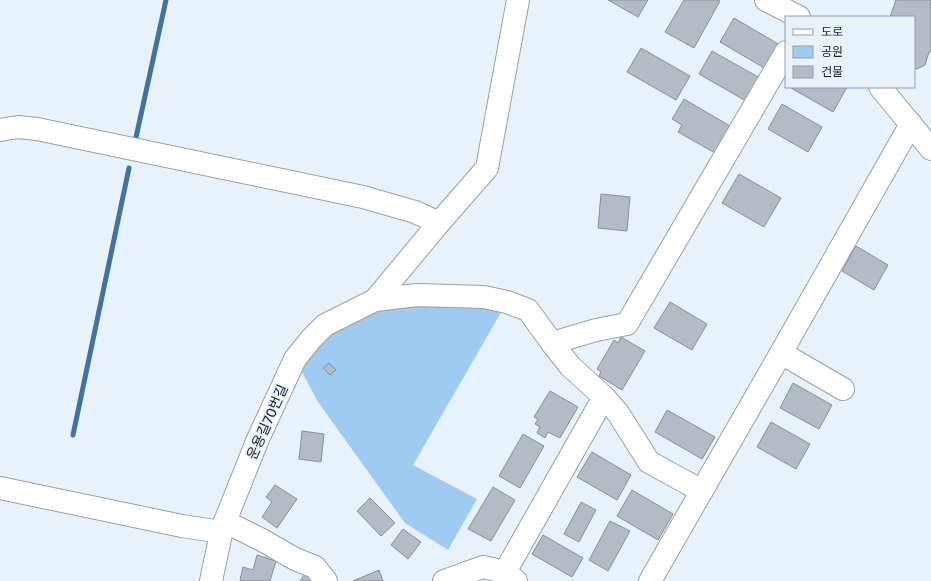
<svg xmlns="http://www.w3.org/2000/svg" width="931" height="581" viewBox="0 0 931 581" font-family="'Golos Text','Noto Sans KR',sans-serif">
<rect width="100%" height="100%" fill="#e8f2fb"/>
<polygon fill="#9dcbf2" points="375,300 507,302 413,465 477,499 448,550 405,523 318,402 295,359"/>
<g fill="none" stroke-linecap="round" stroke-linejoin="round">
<g stroke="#41749c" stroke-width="5">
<polyline points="135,142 166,0"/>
<polyline points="73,435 129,168"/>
</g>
</g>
<g fill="#b3bcc5" stroke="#868f96">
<polygon points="608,0 648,0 638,17"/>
<polygon points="684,0 718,0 720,1 694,48 665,32"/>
<polygon points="896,0 931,0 930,7 931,8 931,52 929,52 925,65 917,69 914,68 914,17 890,17"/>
<polygon points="734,18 780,45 766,69 720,42"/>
<polygon points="641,48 690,76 676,100 627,72"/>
<polygon points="712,51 760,78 746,101 699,74"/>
<polygon points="792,87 847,87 833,112 791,88"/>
<polygon points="684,99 730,126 715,153 678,132 682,125 672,119"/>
<polygon points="782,104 822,127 808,152 768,129"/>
<polygon points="739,174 781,198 764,227 722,203"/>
<polygon points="601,194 630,197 627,231 598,228"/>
<polygon points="856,246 888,265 874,290 842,271"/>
<polygon points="670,302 707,324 692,350 654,328"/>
<polygon points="621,337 645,351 622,390 599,376 601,372 597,369 614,340 618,343"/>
<polygon points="329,363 336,370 330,375 323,368"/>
<polygon points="793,383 832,405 819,429 780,408"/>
<polygon points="550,391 578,407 560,438 548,432 545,438 537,433 540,427 535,424 538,419 534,417"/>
<polygon points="667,410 715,437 702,459 655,432"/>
<polygon points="771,422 810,444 796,469 757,447"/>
<polygon points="302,431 324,434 321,462 299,459"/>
<polygon points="523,434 544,446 520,488 499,476"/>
<polygon points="592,452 631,475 617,500 577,477"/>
<polygon points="275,485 297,499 277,528 262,517 272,502 266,497"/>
<polygon points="493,487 515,500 491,541 468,529"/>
<polygon points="632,490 673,514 658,540 617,516"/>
<polygon points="370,498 395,523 381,536 357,511"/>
<polygon points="581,502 596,510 579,542 564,534"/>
<polygon points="610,521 630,531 608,571 589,560"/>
<polygon points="403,529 421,542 408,559 391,545"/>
<polygon points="543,535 583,558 572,577 532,554"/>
<polygon points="257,555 276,561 270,581 242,581 240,580 243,567 253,570"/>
<polygon points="379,570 383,581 353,581"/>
<polygon points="305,574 313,581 300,581"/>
</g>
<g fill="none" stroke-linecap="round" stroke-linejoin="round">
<defs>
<g id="minor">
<polyline points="766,0 799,17"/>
<polyline points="880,87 931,149"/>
<polyline points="0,130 18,127 37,129 363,197 415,212 439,223"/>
<polyline points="375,300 439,223 487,168 518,0"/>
<polyline points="781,353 843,389"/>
<polyline points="604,397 570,366 552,343 596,330 627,324 786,52"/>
<polyline points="0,488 182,526 215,531 232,525 262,540 295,559 315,567 326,581"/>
<polyline points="505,572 604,397 618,413 649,462 702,491"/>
<polyline points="211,581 222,529 258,439 295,359 311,339 325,325 375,300 417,295 484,297 507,302 528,310 552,343"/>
<polyline points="444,581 483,567 505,572 516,581"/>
<polyline points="650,581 781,353 911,124"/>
</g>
</defs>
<use href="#minor" stroke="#98a1a9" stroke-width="24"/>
<use href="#minor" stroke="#fff" stroke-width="22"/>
</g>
<g text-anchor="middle" stroke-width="3.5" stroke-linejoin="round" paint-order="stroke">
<g font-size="14" fill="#1c2023" stroke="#e8f2fb">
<text transform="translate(267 422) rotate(-66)" y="5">운용길70번길</text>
</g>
</g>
<rect x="785" y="16" width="130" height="72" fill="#e8f2fb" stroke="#969ea5"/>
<rect x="793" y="29" width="20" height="6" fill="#ffffff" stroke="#969ea5"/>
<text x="821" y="36" font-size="12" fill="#1c2023">도로</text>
<rect x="793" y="46" width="20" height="12" fill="#9dcbf2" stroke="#969ea5"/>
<text x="821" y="56" font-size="12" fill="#1c2023">공원</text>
<rect x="793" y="66" width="20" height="12" fill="#b3bcc5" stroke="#969ea5"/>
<text x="821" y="76" font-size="12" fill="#1c2023">건물</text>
</svg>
